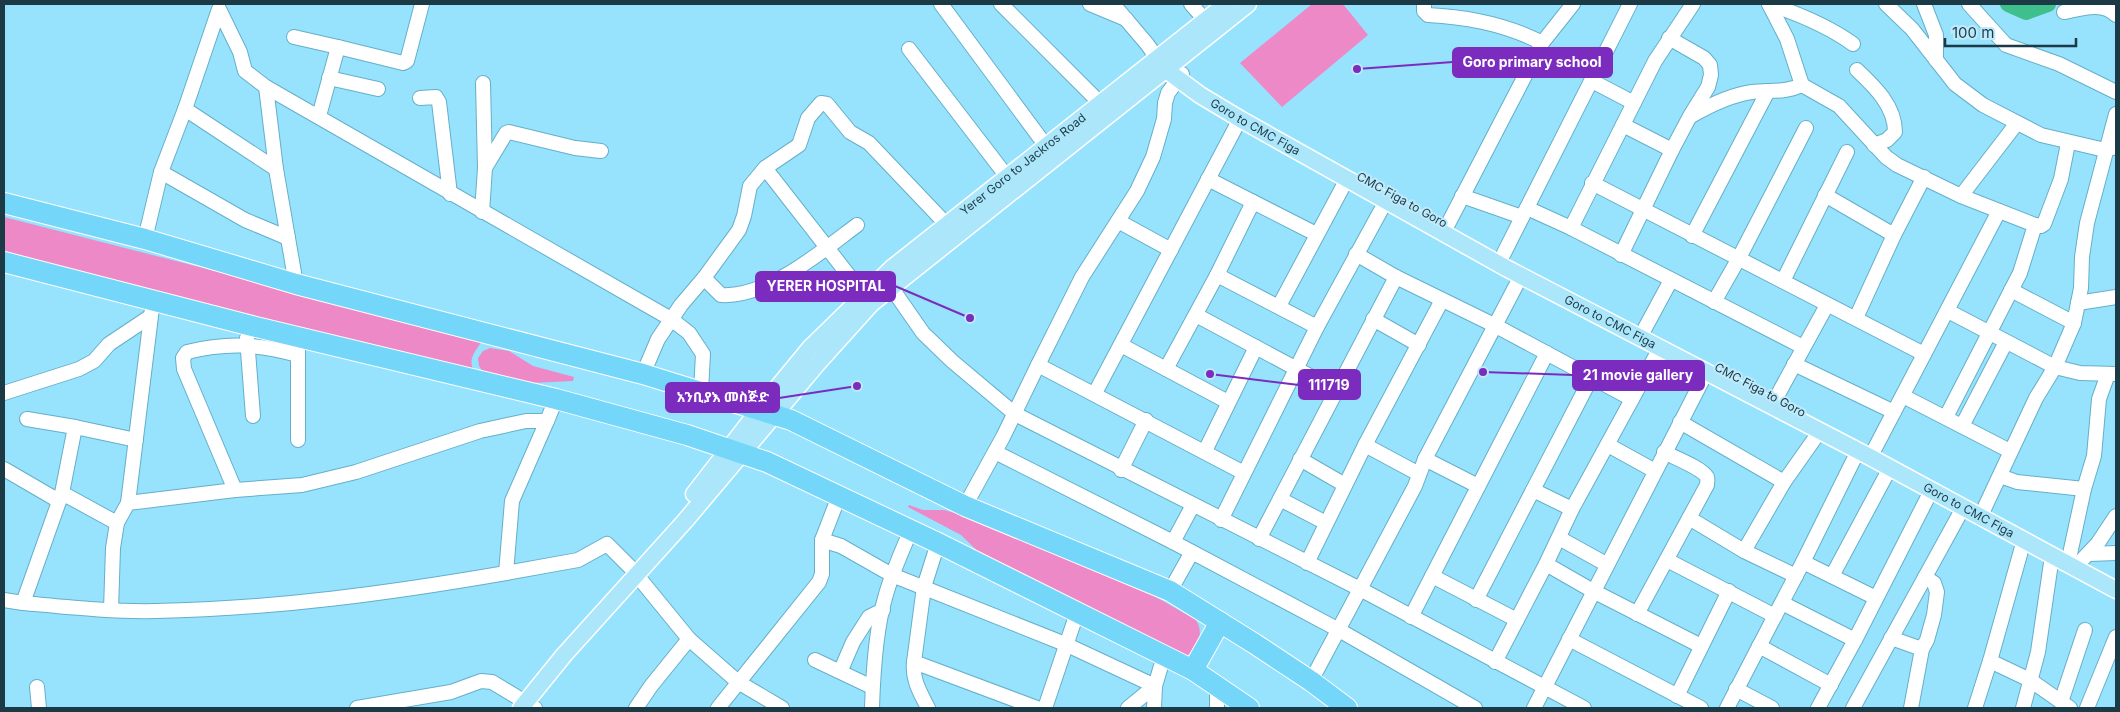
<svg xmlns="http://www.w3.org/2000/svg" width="2120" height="712" viewBox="0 0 2120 712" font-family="Inter,'Noto Sans Ethiopic',sans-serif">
<rect width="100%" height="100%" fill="#97e2fd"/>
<g fill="#ee89c8">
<polygon points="1312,4 1343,4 1368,35 1282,107 1240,63"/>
<path d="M 4,217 L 480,339 L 482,341 C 474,353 467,360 475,374 L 4,254 Z"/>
<polygon points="490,348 509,351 533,366 574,377 573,381 531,383 484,373 479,366 478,358 483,351"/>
<path d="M 909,505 L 923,510 L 944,510 L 976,519 L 1013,537 L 1050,549 L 1110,577 L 1142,589 L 1196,620 C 1205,634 1197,650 1184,658 L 995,568 L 961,535 L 908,507 Z"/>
</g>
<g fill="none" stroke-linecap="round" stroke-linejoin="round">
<polyline stroke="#3fbf8c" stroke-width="16" points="2008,4 2026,12 2048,4"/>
<defs>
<g id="minor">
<polyline points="941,4 1046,146"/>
<polyline points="1001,4 1101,104"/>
<polyline points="1090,4 1126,19"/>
<polyline points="1113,4 1147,44 1152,51 1154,61"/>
<polyline points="1191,4 1205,20"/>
<path d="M 1424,4 L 1424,11 L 1428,15 C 1468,17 1506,24 1542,43"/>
<polyline points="1769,4 1787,39 1802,85 1839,106 1886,157 1897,165 1961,196 2035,225 2041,226 2044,224 2061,179 2068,143"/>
<path d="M 1769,4 C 1799,14 1828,26 1853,44"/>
<polyline points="1886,4 1912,29 1955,84 1983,105 2041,135 2105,150 2116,147"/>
<polyline points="1924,4 1936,35 1936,60"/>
<polyline points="1969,4 2006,45 2059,64 2116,92"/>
<path d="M 2064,12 C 2081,9 2102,1 2116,15"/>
<polyline points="294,37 338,47"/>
<polyline points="909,49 1008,178"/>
<path d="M 1857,70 C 1875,87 1895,106 1895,132 L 1887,140 L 1874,145"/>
<polyline points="329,78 378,89"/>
<polyline points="1592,81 1634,103"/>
<polyline points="420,98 436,97 439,102 450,194"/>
<polyline points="185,109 276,169"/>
<polyline points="319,116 338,47 403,63 407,61 422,4"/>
<path d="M 1691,116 C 1710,105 1730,95 1752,92 C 1770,90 1785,93 1802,85"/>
<polyline points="1623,125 1672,150"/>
<polyline points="485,168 506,133 509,132 575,148 601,151"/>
<polyline points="765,168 864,295"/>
<polyline points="161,172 245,220 288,238"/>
<polyline points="1208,179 1316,234"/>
<polyline points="1592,183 1924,354"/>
<polyline points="1825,195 1894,235"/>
<polyline points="1462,196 1522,217"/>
<polyline points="1961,196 2017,123"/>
<polyline points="1527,208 1571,228 1803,347"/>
<polyline points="482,212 485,168 483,83"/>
<polyline points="1118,221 1171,250"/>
<polyline points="1447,226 1542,43 1573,4"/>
<polyline points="1571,228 1655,61 1693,4"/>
<polyline points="1692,236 1768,91"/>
<polyline points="145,239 161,172 185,109 219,9 240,52 245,71 266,87"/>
<polyline points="1356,254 1396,277 1496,326 1632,399"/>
<polyline points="1503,255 1630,4"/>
<polyline points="1621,255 1672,150 1690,116 1708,87 1711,75 1710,65 1704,58 1669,38"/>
<polyline points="1217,275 1317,327"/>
<path d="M 704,278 L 721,295 C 767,298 821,252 857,225"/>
<polyline points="1783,281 1847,152"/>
<polyline points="296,284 276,169 266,87 671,319 689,333 703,354 701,391"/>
<polyline points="891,287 923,333 952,361 1015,414 1360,589 1584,708"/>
<polyline points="2011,290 2074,323"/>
<polyline points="1714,302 1739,258 1806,128"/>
<polyline points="2078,303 2116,297"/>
<polyline points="1279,306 1347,179"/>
<polyline points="1948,311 2055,367 2080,373 2116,374"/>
<polyline points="1196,315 1336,390"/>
<polyline points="1856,318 1894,235 1924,177"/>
<polyline points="1373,319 1419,345"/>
<polyline points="1644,330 1671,280"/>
<polyline points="247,338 253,416"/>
<polyline points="1121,345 1228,402"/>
<polyline points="1794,364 1894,412"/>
<polyline points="1038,365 1244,473"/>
<polyline points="1166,369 1217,275 1253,202"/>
<polyline points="643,374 658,339 681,305 704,278 739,230 744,216 750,186 765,168 799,145 808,118 821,103 827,104 850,132 869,143 948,226"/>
<polyline points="4,393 79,369 94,361 109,344 151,316"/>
<polyline points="1095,393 1240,119"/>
<polyline points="1903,396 2010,451"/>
<polyline points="1776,398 1827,305"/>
<polyline points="1946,417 2020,273 2035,225"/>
<polyline points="27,419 75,427"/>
<polyline points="1680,422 1784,482"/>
<polyline points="1962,426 2006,342"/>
<polyline points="298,440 298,346"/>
<polyline points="1365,445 1419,474"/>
<polyline points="1608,445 1655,471"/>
<polyline points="1874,450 1999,211"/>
<polyline points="1205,451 1256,347"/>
<polyline points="995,452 1173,542 1339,630 1475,708"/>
<polyline points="1300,459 1345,485"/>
<polyline points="1425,459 1478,486"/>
<polyline points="4,469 59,501"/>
<polyline points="1121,470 1146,420"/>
<polyline points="2000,476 2017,482 2084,489"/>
<path d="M 235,490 L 184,369 L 183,358 L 187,352 C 228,342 258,344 298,355"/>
<polyline points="1533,490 1572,509"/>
<polyline points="62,493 75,427 136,440"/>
<polyline points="1280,499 1326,523"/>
<polyline points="128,503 153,300"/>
<polyline points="965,506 1003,437 1038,365 1082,277 1137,191 1153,157 1164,119 1165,103 1168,93 1182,74"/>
<polyline points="1984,509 2036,398 2055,367 2074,323 2081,288 2082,257 2087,223 2116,114"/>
<polyline points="1689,518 1744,551 1796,576"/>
<polyline points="1221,520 1317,327 1386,201"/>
<path d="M 117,523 L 62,493 L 23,603 C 67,607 112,612 156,611 C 273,609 390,593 506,573 L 512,501 L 547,421"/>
<polyline points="1559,538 1606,564"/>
<polyline points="1259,539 1396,277"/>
<polyline points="822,540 841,546 892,575 1065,644 1155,686 1128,708"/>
<polyline points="1173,542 1193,505"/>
<polyline points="1744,551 1784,482 1820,431"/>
<polyline points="2070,554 2084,489 2094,456 2099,399 2108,374"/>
<polyline points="2089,554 2116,553"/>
<polyline points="1667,560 1775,616"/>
<polyline points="1803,562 1876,598"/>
<polyline points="1307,563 1365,445 1442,300"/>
<polyline points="1546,564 1593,591 1701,646"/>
<polyline points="2078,569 2082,560 2098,543 2116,516"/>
<polyline points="506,573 578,560 607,544 631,568 689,639 738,682 782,708"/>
<polyline points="1432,576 1517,620"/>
<polyline points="1832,576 1890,468"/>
<polyline points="1170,591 1192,552"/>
<polyline points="4,600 23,603"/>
<polyline points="1476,600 1591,378"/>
<polyline points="1782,603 1855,640"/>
<polyline points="111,610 113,548 117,523 128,503 235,490 302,485 356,472 480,431 526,421 547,421 556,399"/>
<path d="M 1637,614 L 1707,485 C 1707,482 1708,479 1707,477 C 1702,468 1673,457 1664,452"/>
<polyline points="1411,617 1547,353"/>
<polyline points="1891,638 1922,649"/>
<polyline points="1569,639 1701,708"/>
<polyline points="1759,646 1831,685"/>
<polyline points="815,660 872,687"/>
<polyline points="1990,661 2030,680 2070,708"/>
<polyline points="914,662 924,587 938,543"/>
<polyline points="1495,662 1546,564 1572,509 1660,348"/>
<polyline points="841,670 853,642 869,617 883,610"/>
<polyline points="1311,681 1415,486 1425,459 1521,276"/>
<polyline points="37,687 39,708"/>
<polyline points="1736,689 1772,708"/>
<polyline points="1677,696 1729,591"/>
<polyline points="2061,702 2085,630"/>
<polyline points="357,708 451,692 481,681 492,682 535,708"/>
<polyline points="636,708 651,686 689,639"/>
<polyline points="718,708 819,582 822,574 822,540 839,496"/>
<path d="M 872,708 C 873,676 876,629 885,598 C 891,575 901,553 911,530"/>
<path d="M 928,708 C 920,692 912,680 914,662 L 1037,708"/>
<polyline points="1045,708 1077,613"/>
<polyline points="1154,708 1155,686 1164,656"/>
<polyline points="1217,708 1217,686"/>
<polyline points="1534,708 1706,373"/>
<polyline points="1727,708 1803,562 1858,451"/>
<polyline points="1818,708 1855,640 1931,491"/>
<polyline points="1853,708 1963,508"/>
<polyline points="1911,708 1922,649 1927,640 1934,615 1937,592 1934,583 1925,577"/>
<polyline points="1975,708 1990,661 2024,540"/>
<polyline points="2023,708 2038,652 2052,556"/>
<polyline points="2087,708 2116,637"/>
</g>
<g id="major">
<path id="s1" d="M 1154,61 L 1200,95 L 1240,119 L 1506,268 L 1870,457 L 2116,590"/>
<path id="s2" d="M 694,494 L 759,410 L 810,348 L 892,268 L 1226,4"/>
<polyline points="521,708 564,655 685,521 817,364 872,303 1248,4"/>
</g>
<g id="highway">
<polyline points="4,203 145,239 296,284 643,374 791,420 965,506 1170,591 1255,644 1311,681 1347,708"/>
<polyline points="4,262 248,325 556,399 687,435 767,462 938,543 1193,670 1249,708"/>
<polyline points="1193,670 1220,622"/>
</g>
</defs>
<use href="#minor" stroke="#65afc9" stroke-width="16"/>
<use href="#major" stroke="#fff" stroke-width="19"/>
<use href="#highway" stroke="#fff" stroke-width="22"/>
<use href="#minor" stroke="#fff" stroke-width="14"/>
<use href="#major" stroke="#ace6fb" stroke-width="16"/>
<use href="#highway" stroke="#74d6f8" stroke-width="20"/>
</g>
<g text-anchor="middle" stroke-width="4" stroke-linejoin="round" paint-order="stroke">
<g font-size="12" fill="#1b3a45" stroke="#bfeafb">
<text dy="4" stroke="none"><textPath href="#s1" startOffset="121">Goro to CMC Figa</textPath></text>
<text dy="4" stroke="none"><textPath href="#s2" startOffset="468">Yerer Goro to Jackros Road</textPath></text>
<text transform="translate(1402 200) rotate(29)" y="4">CMC Figa to Goro</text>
<text dy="4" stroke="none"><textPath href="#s1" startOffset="526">Goro to CMC Figa</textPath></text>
<text transform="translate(1760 390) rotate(28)" y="4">CMC Figa to Goro</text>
<text dy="4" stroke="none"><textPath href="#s1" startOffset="931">Goro to CMC Figa</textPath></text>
</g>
</g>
<path fill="none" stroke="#7b2cbf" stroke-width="2" d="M1357 69L1453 62M970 318L895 286M1483 372L1573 375M1210 374L1299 385M857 386L779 398"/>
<g fill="#7b2cbf" stroke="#bfeafb" stroke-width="2">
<circle cx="1357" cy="69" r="5"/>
<circle cx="970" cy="318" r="5"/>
<circle cx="1483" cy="372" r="5"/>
<circle cx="1210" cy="374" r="5"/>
<circle cx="857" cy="386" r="5"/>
</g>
<g fill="#7b2cbf" stroke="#7b2cbf" stroke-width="2">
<rect x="1453" y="48" width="159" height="29" rx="5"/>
<rect x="756" y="272" width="139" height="29" rx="5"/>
<rect x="1573" y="361" width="131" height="29" rx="5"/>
<rect x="1299" y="370" width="61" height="29" rx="5"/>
<rect x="666" y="383" width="113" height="29" rx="5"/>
</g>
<g font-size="14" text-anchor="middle" font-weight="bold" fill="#fff">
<text x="1532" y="67">Goro primary school</text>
<text x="826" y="291">YERER HOSPITAL</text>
<text x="1638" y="380">21 movie gallery</text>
<text x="1329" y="390">111719</text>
<text x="723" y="402">አንቢያእ መስጅድ</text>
</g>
<rect width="2120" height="712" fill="none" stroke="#1b3a45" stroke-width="10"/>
<path d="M1945 38v8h131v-8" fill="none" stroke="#1b3a45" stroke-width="2.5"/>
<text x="1952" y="38" font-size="15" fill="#1b3a45" stroke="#bfeafb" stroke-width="4" paint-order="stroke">100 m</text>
</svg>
